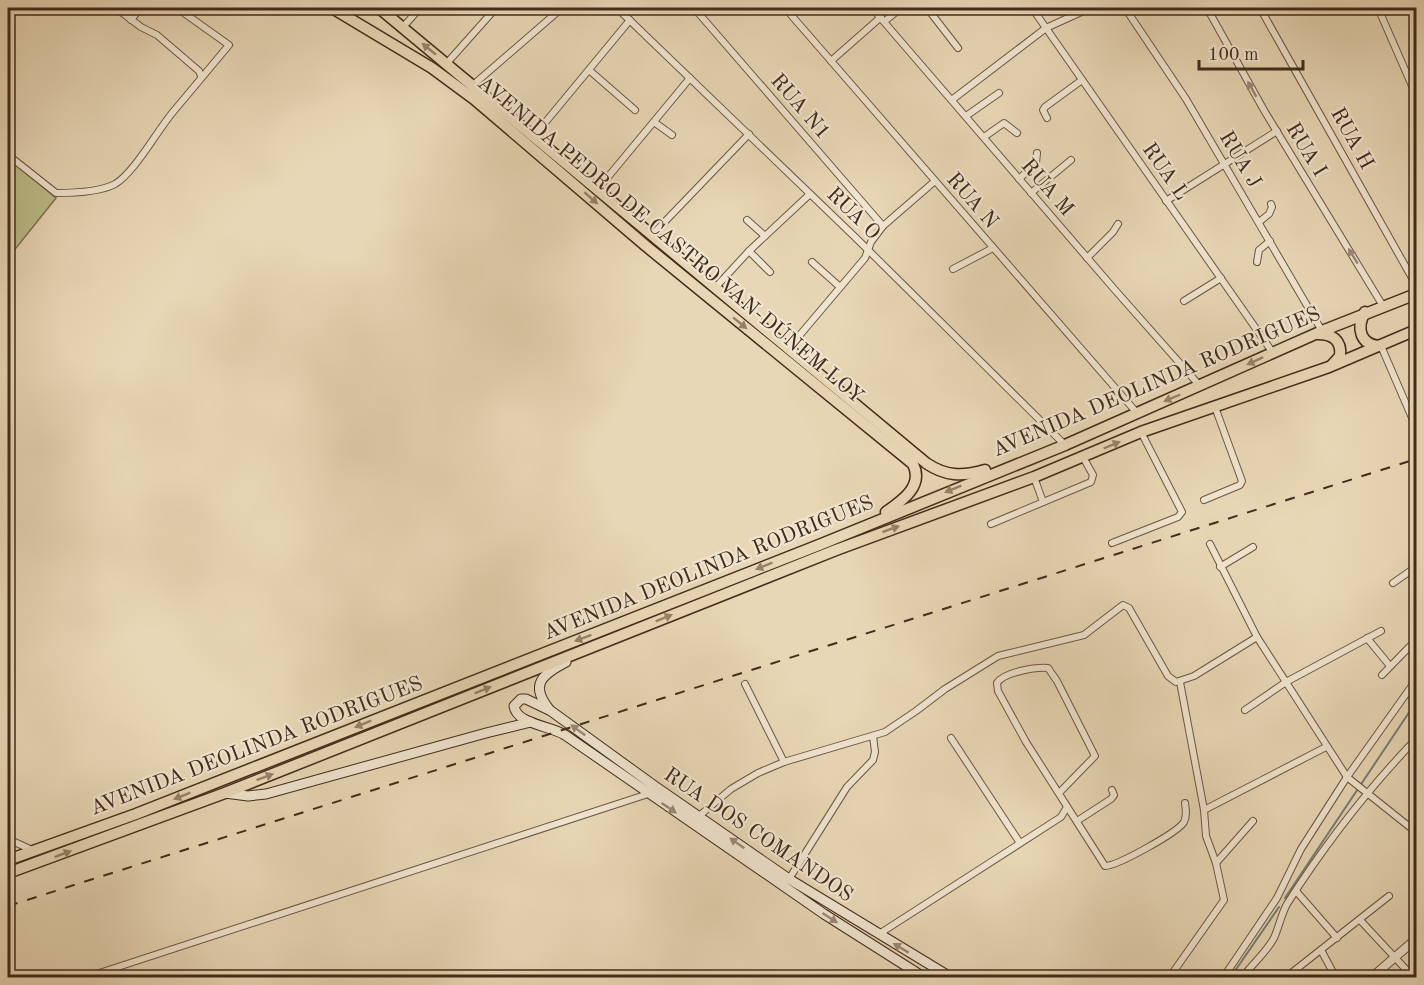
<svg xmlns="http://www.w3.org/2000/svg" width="1424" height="985" viewBox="0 0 1424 985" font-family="'Old Standard TT',serif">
<rect width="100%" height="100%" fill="#e8d7b6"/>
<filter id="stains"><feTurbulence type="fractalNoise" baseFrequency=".00333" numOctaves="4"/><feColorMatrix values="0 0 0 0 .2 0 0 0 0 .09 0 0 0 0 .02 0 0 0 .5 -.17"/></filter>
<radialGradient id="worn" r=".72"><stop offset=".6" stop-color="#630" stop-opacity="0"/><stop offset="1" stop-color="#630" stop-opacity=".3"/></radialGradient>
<polygon fill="#bcbd89" stroke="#807452" stroke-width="1.5" points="8,158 56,198 8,258"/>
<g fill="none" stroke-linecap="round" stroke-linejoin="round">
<g stroke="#768077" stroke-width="2">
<polyline points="1285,898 1416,702"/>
<polyline points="1230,978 1279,907"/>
</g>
<defs>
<g id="minor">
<polyline points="116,8 141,27 157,35 199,71 201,76"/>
<polyline points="617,8 857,239 1065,445"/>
<polyline points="694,8 883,226"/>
<polyline points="785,8 1137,413"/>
<polyline points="872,8 1115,290 1200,386"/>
<polyline points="927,8 958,48"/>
<polyline points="1032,8 1273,353"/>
<polyline points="1125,8 1186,99 1322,331"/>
<polyline points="1207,8 1265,112 1383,306"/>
<polyline points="1260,8 1416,285"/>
<polyline points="1378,8 1416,95"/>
<polyline points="1263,13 1272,8"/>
<polyline points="131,20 140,8"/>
<polyline points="885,21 901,8"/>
<polyline points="403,27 420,8"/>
<polyline points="831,61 881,17"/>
<polyline points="447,63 496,8"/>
<polyline points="589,70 635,110"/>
<polyline points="473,85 562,8"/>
<polyline points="953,99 1046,28 1090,8"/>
<polyline points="966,116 999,93"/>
<polyline points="1047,118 1043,110 1045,107 1082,80"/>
<polyline points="654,122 672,135"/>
<polyline points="534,136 630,20"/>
<polyline points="984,137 1004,123 1017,133"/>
<path d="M 8,155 L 56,193 C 73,193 100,192 115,184 C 134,173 157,131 173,112 C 192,89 210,68 229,45 L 177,8"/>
<polyline points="1019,179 1036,163 1037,153"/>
<polyline points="598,189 690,78"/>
<polyline points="1031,193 1071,160"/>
<polyline points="1166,201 1277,131"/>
<polyline points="747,220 765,236"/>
<polyline points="1259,222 1269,214 1272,207 1271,204"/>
<polyline points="652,235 749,134"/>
<polyline points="749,251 770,272"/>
<polyline points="1087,258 1113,232 1118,224"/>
<polyline points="812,262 840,287"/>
<polyline points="1257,262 1259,250 1270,241"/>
<polyline points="953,269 993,248"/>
<polyline points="715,288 749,251 810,194"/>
<polyline points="1184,301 1221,278"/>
<polyline points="1381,346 1416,427"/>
<polyline points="788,349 865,258 871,242 883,226 935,181"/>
<polyline points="1034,477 1043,502"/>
<polyline points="1204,500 1240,485 1242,481 1215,407"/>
<polyline points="1416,519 1416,520"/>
<polyline points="991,524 1091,482 1093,475 1083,457"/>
<polyline points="1112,543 1178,517 1182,512 1141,432"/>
<polyline points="1210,544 1257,637 1347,777 1416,832"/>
<polyline points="1220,567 1253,547"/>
<polyline points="1393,583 1416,567"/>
<polyline points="1367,638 1390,666"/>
<polyline points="1382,675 1416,640"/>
<polyline points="745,684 784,762"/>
<polyline points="1245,710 1286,682 1381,631"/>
<polyline points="951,738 1020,843"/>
<path d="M 1059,793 L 1095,756 L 1057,681 L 1048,668 C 1036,667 1004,672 997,683 L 998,691 L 1026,742 L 1105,866 C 1117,866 1177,833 1184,822 C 1187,816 1186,810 1185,803"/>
<polyline points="1204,810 1326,747"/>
<polyline points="699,816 731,789 758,773 784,762 885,732 916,711 945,689 998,656 1084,635 1123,605 1129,608 1168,676 1176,682 1194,676 1257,637"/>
<polyline points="1077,821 1111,799 1114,795 1112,790"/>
<polyline points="8,839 34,851"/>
<polyline points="1216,863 1253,821"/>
<polyline points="789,879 847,787 873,760 875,752 873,736"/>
<polyline points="1296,891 1337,938"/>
<polyline points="1360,920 1414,978"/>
<polyline points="879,934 1061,817 1067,807"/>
<polyline points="1321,950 1336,978"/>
<polyline points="84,978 648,794"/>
<polyline points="1169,978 1224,900 1216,863 1206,836 1204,810 1180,682"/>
<polyline points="1223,978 1277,898 1301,849 1347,777 1416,680"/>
<path d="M 1242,978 C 1252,964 1266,953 1274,938 C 1279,927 1281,915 1287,904 C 1324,846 1368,789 1416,739"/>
<polyline points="1285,978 1389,896"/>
</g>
<polyline id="tertiary" points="1371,978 1416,939"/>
<g id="secondary">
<path d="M 549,709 C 529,684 543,674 566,662"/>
<polyline points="225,793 248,796 266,794 486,733 531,722"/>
<path d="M 925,978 L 824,914 L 565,735 C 551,726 516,724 514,706 L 521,699 L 526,699 L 551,711 L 656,787 L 789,879 L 952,978"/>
</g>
<g id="trunk">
<path d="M 332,8 L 432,68 L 474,99 L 646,246 L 913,464 C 924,486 902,501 886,512"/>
<path d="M 379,8 L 926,463 C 945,476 962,477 985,470"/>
<path d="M 1365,312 C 1356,328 1360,345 1380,346"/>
<path d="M 1318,334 C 1332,334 1342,340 1340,356 L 1332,365"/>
<polyline points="8,860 136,814 819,545 1065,445 1322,331 1416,294"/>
<polyline points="8,873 225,793 836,550 1034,477 1141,432 1329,367 1416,330"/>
</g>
</defs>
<use href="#minor" stroke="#6c5642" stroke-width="8"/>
<use href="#tertiary" stroke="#6c5642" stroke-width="10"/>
<use href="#secondary" stroke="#432b1b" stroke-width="11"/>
<use href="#trunk" stroke="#432b1b" stroke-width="13"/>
<use href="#minor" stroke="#f0e5d0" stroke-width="6"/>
<use href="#tertiary" stroke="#f0e5d0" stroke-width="8"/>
<use href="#secondary" stroke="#f0e5d0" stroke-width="9"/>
<use href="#trunk" stroke="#e8d7b6" stroke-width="10"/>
<polyline stroke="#432b1b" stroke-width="2" stroke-dasharray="10 10" stroke-linecap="butt" points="8,906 1416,459"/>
</g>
<defs><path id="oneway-solid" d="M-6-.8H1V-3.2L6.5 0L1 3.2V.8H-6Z" transform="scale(1.5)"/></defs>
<g fill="#968168">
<use href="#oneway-solid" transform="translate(429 49) rotate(-141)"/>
<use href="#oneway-solid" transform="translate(591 198) rotate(41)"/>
<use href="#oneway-solid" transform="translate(740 323) rotate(39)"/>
<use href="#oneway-solid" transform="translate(1255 361) rotate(155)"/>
<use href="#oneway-solid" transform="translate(1172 398) rotate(157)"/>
<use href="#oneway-solid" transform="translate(1112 445) rotate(-23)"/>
<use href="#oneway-solid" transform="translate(953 489) rotate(158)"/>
<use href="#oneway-solid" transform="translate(891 529) rotate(-20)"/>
<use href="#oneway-solid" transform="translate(764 566) rotate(158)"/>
<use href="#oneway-solid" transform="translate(664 618) rotate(-22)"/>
<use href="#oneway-solid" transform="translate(583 638) rotate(159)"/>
<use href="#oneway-solid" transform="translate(483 690) rotate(-22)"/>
<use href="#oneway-solid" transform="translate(363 724) rotate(158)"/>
<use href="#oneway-solid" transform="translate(265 777) rotate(-21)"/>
<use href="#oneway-solid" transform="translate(182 796) rotate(158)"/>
<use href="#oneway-solid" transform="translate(63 854) rotate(-21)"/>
</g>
<g fill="#9a8876">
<use href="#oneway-solid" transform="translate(1252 89) rotate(-119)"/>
<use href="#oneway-solid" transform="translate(1353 256) rotate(-121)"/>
<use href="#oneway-solid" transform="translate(578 730) rotate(-144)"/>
<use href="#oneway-solid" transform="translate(669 808) rotate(34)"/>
<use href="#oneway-solid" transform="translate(737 843) rotate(-145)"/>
<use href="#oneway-solid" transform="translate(830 918) rotate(33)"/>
<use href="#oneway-solid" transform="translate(901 948) rotate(-149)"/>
</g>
<g text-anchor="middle" stroke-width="4.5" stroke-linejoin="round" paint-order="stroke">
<g font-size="21" fill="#432b1b" stroke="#f0e5d0">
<text transform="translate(801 106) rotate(49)" y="7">RUA N1</text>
<text transform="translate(1353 138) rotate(61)" y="7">RUA H</text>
<text transform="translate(1307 149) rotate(59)" y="7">RUA I</text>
<text transform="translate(1241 159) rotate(59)" y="7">RUA J</text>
<text transform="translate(1166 171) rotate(55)" y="7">RUA L</text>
<text transform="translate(1048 187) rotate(49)" y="7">RUA M</text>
<text transform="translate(973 200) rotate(49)" y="7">RUA N</text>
<text transform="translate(854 213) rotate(44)" y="7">RUA O</text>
<text transform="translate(671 239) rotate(40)" y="7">AVENIDA PEDRO DE CASTRO VAN-DÚNEM LOY</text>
<text transform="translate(1156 381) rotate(-23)" y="7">AVENIDA DEOLINDA RODRIGUES</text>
<text transform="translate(708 567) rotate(-22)" y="7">AVENIDA DEOLINDA RODRIGUES</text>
<text transform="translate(256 745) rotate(-21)" y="7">AVENIDA DEOLINDA RODRIGUES</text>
<text transform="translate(759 834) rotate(34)" y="7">RUA DOS COMANDOS</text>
</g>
</g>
<rect width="1424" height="985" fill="none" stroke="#e8d7b6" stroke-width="30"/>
<rect x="9" y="9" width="1406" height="967" fill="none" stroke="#432b1b" stroke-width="3"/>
<rect x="15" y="15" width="1394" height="955" fill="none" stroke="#432b1b" stroke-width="1.5"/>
<path d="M1199 60v9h104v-9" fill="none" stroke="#432b1b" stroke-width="3"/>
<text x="1208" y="60" font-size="18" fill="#432b1b" stroke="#f0e5d0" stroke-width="4.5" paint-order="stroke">100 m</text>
<rect width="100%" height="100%" filter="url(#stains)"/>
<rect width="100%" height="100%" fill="url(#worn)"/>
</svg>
